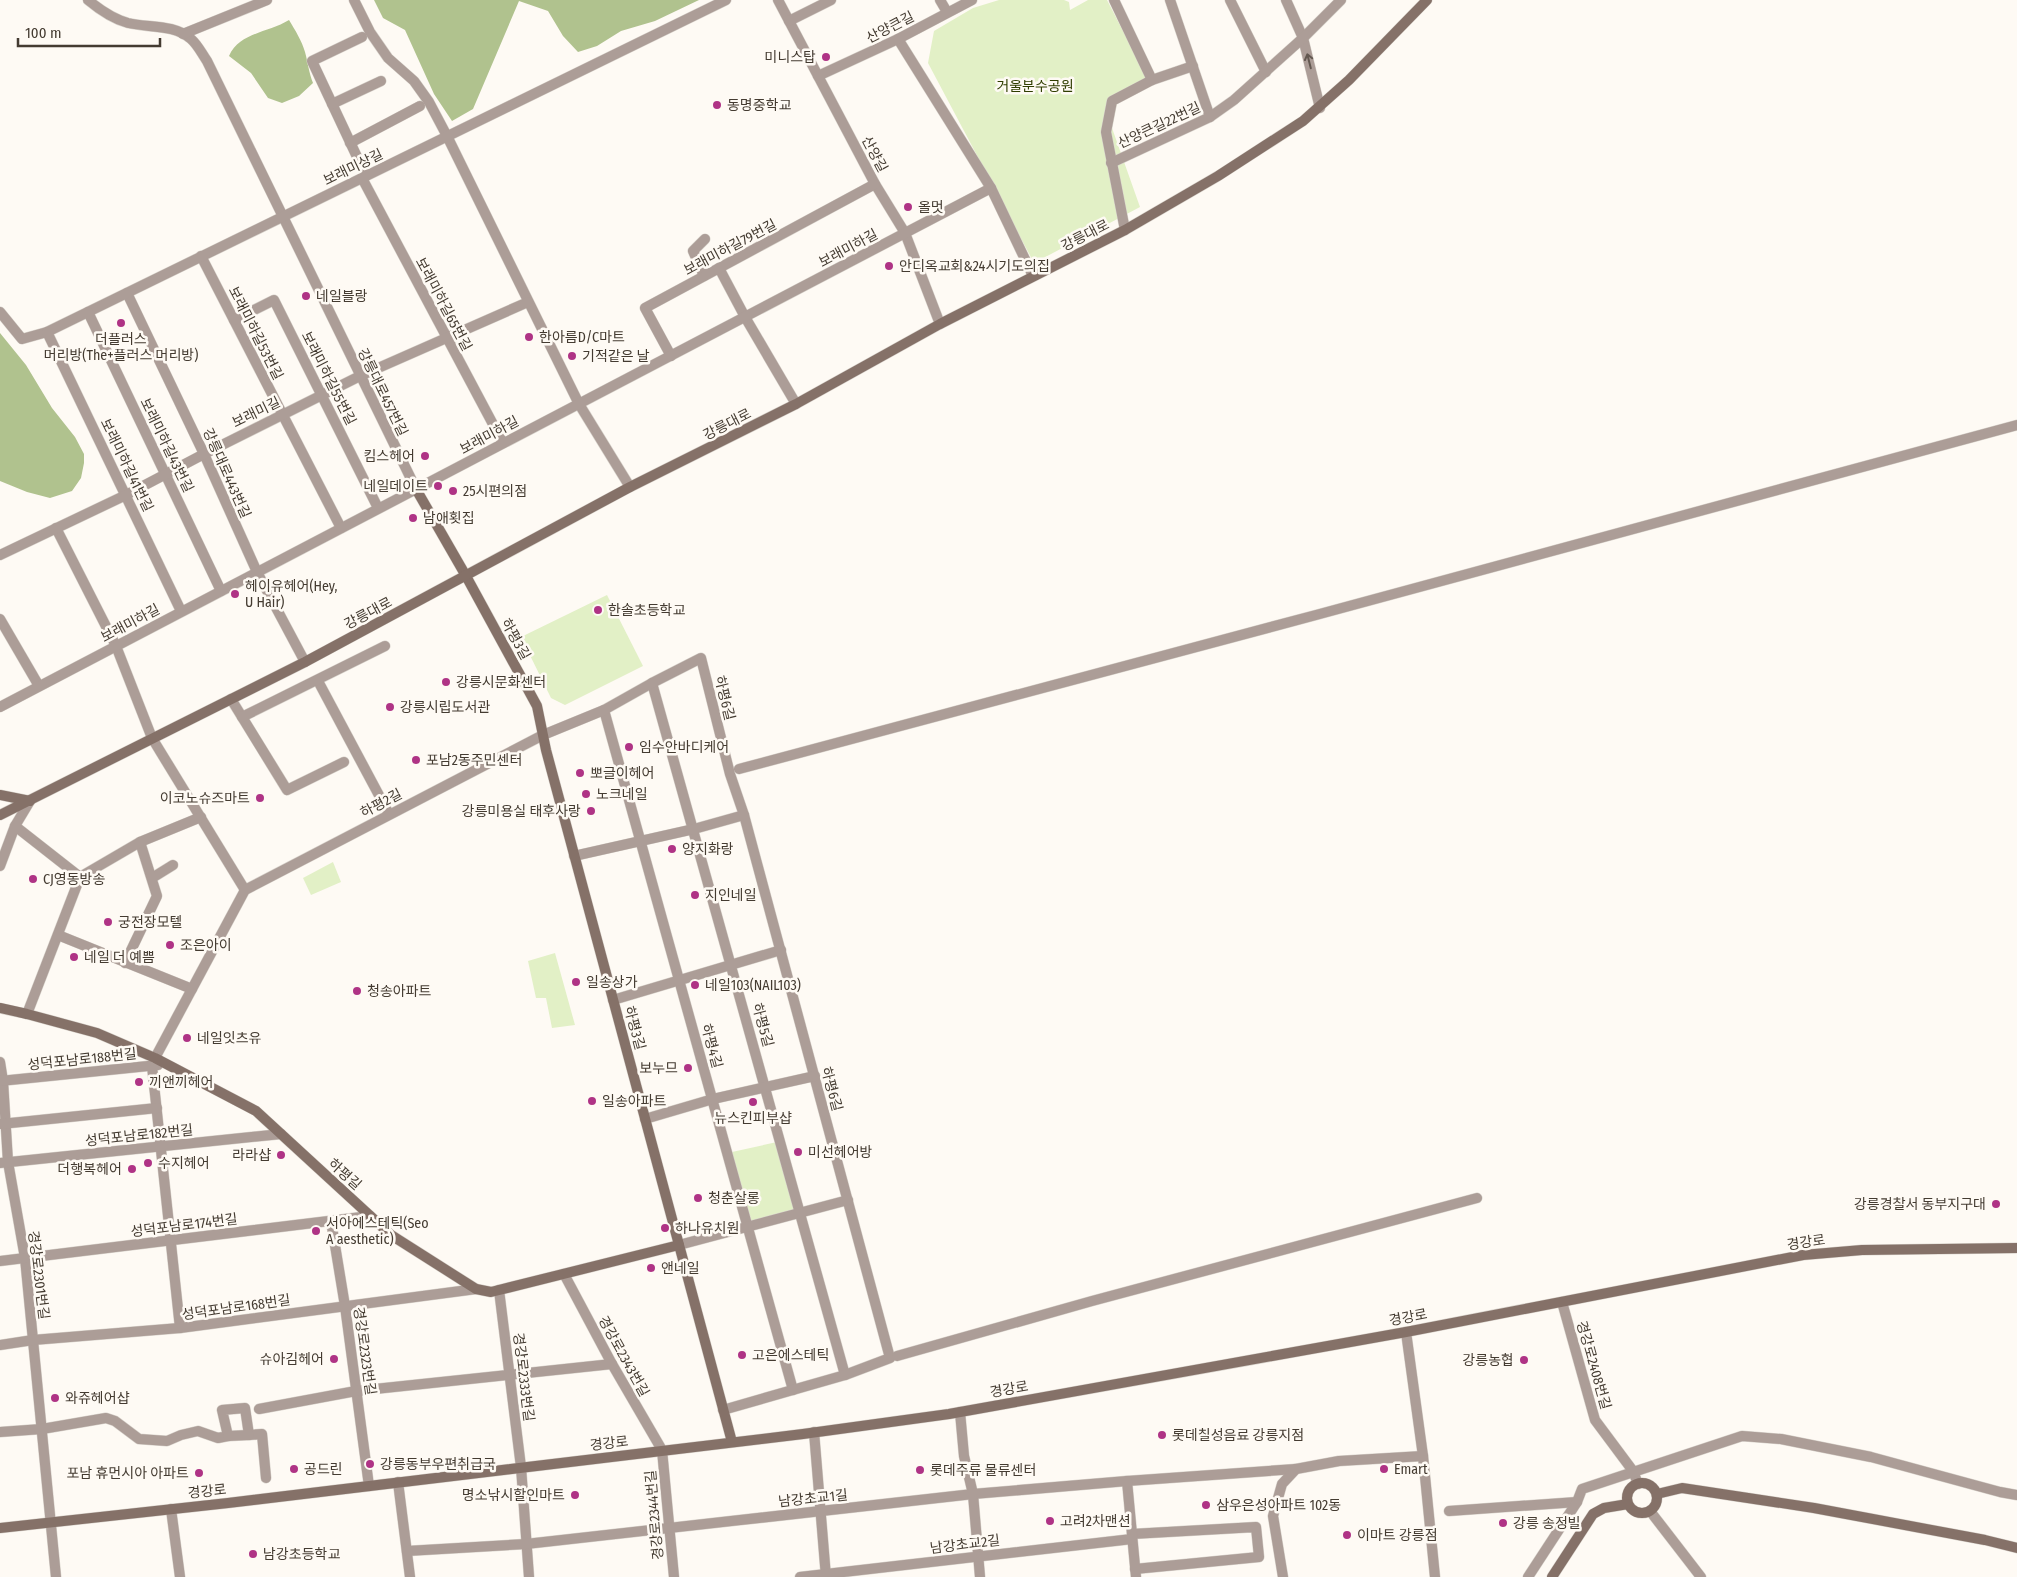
<svg xmlns="http://www.w3.org/2000/svg" width="2017" height="1577" viewBox="0 0 2017 1577" font-family="'Fira Sans Condensed','Noto Sans KR',sans-serif">
<rect width="100%" height="100%" fill="#fefaf4"/>
<g fill="#e2f0c6">
<polygon points="999,0 1064,0 1069,2 1070,10 1088,0 1107,0 1149,81 1117,103 1112,128 1140,207 1034,263 928,63 934,31 973,8"/>
<polygon points="607,595 643,666 565,705 551,698 521,637"/>
<polygon points="333,862 341,882 311,895 303,878"/>
<polygon points="555,953 575,1025 552,1028 546,998 536,998 528,961"/>
<polygon points="777,1142 795,1209 750,1222 732,1152"/>
</g>
<g fill="#b0c28e">
<polygon points="374,0 699,0 655,21 621,31 597,46 578,52 563,36 548,11 519,1 473,109 452,121 434,94 405,30 383,18"/>
<path d="M 289,20 C 295,30 302,41 305,52 C 308,63 309,73 313,83 L 299,96 L 282,103 L 268,98 L 251,73 L 229,56 C 240,32 268,33 289,20 Z"/>
<polygon points="0,333 26,365 52,408 75,437 84,454 84,463 81,478 72,491 50,498 27,492 0,481"/>
</g>
<g fill="none" stroke-linecap="round" stroke-linejoin="round">
<defs>
<g id="street">
<path d="M 88,0 C 100,10 113,19 128,23 C 149,28 174,24 191,39 C 198,45 202,54 207,61 L 416,489"/>
<polyline points="354,0 370,32 388,58 414,81 429,102 447,136 579,404 630,487"/>
<polyline points="778,0 875,184 905,233 940,324"/>
<polyline points="940,0 947,12"/>
<polyline points="1114,0 1152,80"/>
<polyline points="1170,0 1210,117"/>
<polyline points="1230,0 1266,72"/>
<polyline points="1286,0 1303,38 1320,108"/>
<polyline points="789,21 831,0"/>
<polyline points="183,34 267,0"/>
<polyline points="362,37 312,61 366,176"/>
<polyline points="898,39 991,188 1033,276"/>
<polyline points="818,76 898,39 972,0"/>
<polyline points="332,104 381,81"/>
<polyline points="350,143 420,106"/>
<polyline points="1111,163 1210,117 1234,100 1303,38 1341,0"/>
<polyline points="362,178 503,443"/>
<polyline points="1125,230 1106,132 1112,101 1152,80 1193,66"/>
<polyline points="201,256 341,528"/>
<polyline points="719,268 745,317 796,404"/>
<polyline points="704,276 693,251 705,239"/>
<polyline points="127,293 204,454 257,572 305,662"/>
<polyline points="0,312 22,339 47,332 726,0"/>
<polyline points="88,312 221,591"/>
<polyline points="234,320 274,300 378,508"/>
<polyline points="47,332 181,611"/>
<polyline points="671,356 645,308 875,184"/>
<polyline points="56,528 116,646 152,738 245,890"/>
<polyline points="0,555 126,495 204,454 360,376 528,302"/>
<polyline points="0,619 39,686"/>
<polyline points="318,681 389,814"/>
<polyline points="652,683 845,1375"/>
<polyline points="231,699 287,790 344,762"/>
<polyline points="0,707 991,188"/>
<polyline points="604,710 793,1390"/>
<polyline points="242,717 385,646"/>
<polyline points="739,769 1316,615 2017,425"/>
<polyline points="15,826 80,877"/>
<polyline points="574,856 694,829 744,815"/>
<polyline points="0,866 15,826 30,801"/>
<polyline points="152,878 173,865"/>
<polyline points="58,935 192,989"/>
<polyline points="125,963 157,896 140,842"/>
<polyline points="613,1000 781,950"/>
<polyline points="27,1014 80,877 140,842 201,817"/>
<polyline points="155,1058 245,890 543,735 604,710 652,683 701,658 730,774 744,815 890,1358 845,1375 723,1410"/>
<polyline points="0,1062 3,1081 8,1162 25,1258 56,1577"/>
<polyline points="152,1066 180,1328"/>
<polyline points="0,1081 158,1065"/>
<polyline points="645,1119 713,1099 815,1076"/>
<polyline points="1,1124 157,1108"/>
<polyline points="0,1163 281,1134"/>
<polyline points="331,1221 345,1306 369,1486"/>
<polyline points="679,1245 848,1200"/>
<polyline points="0,1261 370,1216"/>
<polyline points="564,1274 612,1364 662,1450 674,1577"/>
<polyline points="499,1290 521,1467 529,1577"/>
<polyline points="1562,1302 1595,1420 1633,1471 1638,1484"/>
<polyline points="1406,1332 1423,1456 1435,1577"/>
<polyline points="0,1345 33,1340 180,1328 476,1289"/>
<polyline points="897,1356 1092,1301 1477,1198"/>
<polyline points="259,1409 356,1391 612,1364"/>
<polyline points="960,1412 964,1456 973,1494 980,1577"/>
<polyline points="0,1432 42,1429 106,1418 115,1421 139,1439 167,1441 181,1435 198,1431 218,1438 228,1436 222,1410 245,1408 249,1435 262,1434 266,1478"/>
<polyline points="814,1432 826,1577"/>
<polyline points="228,1436 249,1435"/>
<polyline points="1127,1481 1296,1469"/>
<polyline points="398,1482 410,1577"/>
<polyline points="171,1509 180,1577"/>
<polyline points="1449,1511 1577,1502"/>
<polyline points="1650,1511 1701,1577"/>
<polyline points="1132,1534 1256,1527 1259,1557 1135,1569"/>
<polyline points="407,1551 526,1544 973,1494 1127,1481 1136,1577"/>
<polyline points="800,1577 1132,1539"/>
<polyline points="1283,1577 1273,1516 1282,1484 1296,1469 1339,1461 1423,1456"/>
<polyline points="1528,1577 1577,1502 1582,1489 1742,1436 1781,1439 1871,1457 2000,1492 2017,1495"/>
</g>
<g id="secondary">
<polyline points="416,489 466,576 537,706 546,750 732,1442"/>
<polyline points="0,795 30,801"/>
<polyline points="0,815 305,662 630,487 796,404 940,324 1125,230 1218,176 1303,121 1349,80 1427,0"/>
<polyline points="0,1008 27,1014 97,1033 155,1058 256,1111 391,1235 476,1289 491,1292 679,1245"/>
<circle cx="1642" cy="1498" r="15"/>
<polyline points="1657,1494 1682,1488 1814,1508 1985,1540 2017,1548"/>
<polyline points="0,1528 228,1503 803,1434 949,1414 1406,1332 1803,1255 1862,1250 2017,1248"/>
<polyline points="1552,1577 1593,1514 1604,1508 1628,1504"/>
</g>
</defs>
<use href="#street" stroke="#d9d4cd" stroke-width="11"/>
<use href="#secondary" stroke="#d9d4cd" stroke-width="11"/>
<use href="#street" stroke="#ac9d97" stroke-width="10"/>
<use href="#secondary" stroke="#857168" stroke-width="10"/>
</g>
<defs><path id="oneway-shaft" d="M-6 0H5M1.5-3L5.5 0L1.5 3" fill="none" stroke-width="1.6" stroke-linecap="round" stroke-linejoin="round" transform="scale(1.25)"/></defs>
<use stroke="#635850" href="#oneway-shaft" transform="translate(1309 61) rotate(-104)"/>
<g fill="#af3385" stroke="#fefaf4" stroke-width="2">
<circle cx="826" cy="57" r="5"/>
<circle cx="717" cy="105" r="5"/>
<circle cx="908" cy="207" r="5"/>
<circle cx="889" cy="266" r="5"/>
<circle cx="306" cy="296" r="5"/>
<circle cx="121" cy="323" r="5"/>
<circle cx="529" cy="337" r="5"/>
<circle cx="572" cy="356" r="5"/>
<circle cx="425" cy="456" r="5"/>
<circle cx="438" cy="486" r="5"/>
<circle cx="453" cy="491" r="5"/>
<circle cx="413" cy="518" r="5"/>
<circle cx="235" cy="594" r="5"/>
<circle cx="598" cy="610" r="5"/>
<circle cx="446" cy="682" r="5"/>
<circle cx="390" cy="707" r="5"/>
<circle cx="629" cy="747" r="5"/>
<circle cx="416" cy="760" r="5"/>
<circle cx="580" cy="773" r="5"/>
<circle cx="586" cy="794" r="5"/>
<circle cx="260" cy="798" r="5"/>
<circle cx="591" cy="811" r="5"/>
<circle cx="672" cy="849" r="5"/>
<circle cx="33" cy="879" r="5"/>
<circle cx="695" cy="895" r="5"/>
<circle cx="108" cy="922" r="5"/>
<circle cx="170" cy="945" r="5"/>
<circle cx="74" cy="957" r="5"/>
<circle cx="576" cy="982" r="5"/>
<circle cx="695" cy="985" r="5"/>
<circle cx="357" cy="991" r="5"/>
<circle cx="187" cy="1038" r="5"/>
<circle cx="688" cy="1068" r="5"/>
<circle cx="139" cy="1082" r="5"/>
<circle cx="592" cy="1101" r="5"/>
<circle cx="753" cy="1102" r="5"/>
<circle cx="798" cy="1152" r="5"/>
<circle cx="281" cy="1155" r="5"/>
<circle cx="148" cy="1163" r="5"/>
<circle cx="132" cy="1169" r="5"/>
<circle cx="698" cy="1198" r="5"/>
<circle cx="1996" cy="1204" r="5"/>
<circle cx="665" cy="1228" r="5"/>
<circle cx="316" cy="1231" r="5"/>
<circle cx="651" cy="1268" r="5"/>
<circle cx="742" cy="1355" r="5"/>
<circle cx="334" cy="1359" r="5"/>
<circle cx="1524" cy="1360" r="5"/>
<circle cx="55" cy="1398" r="5"/>
<circle cx="1162" cy="1435" r="5"/>
<circle cx="370" cy="1464" r="5"/>
<circle cx="294" cy="1469" r="5"/>
<circle cx="1384" cy="1469" r="5"/>
<circle cx="920" cy="1470" r="5"/>
<circle cx="199" cy="1473" r="5"/>
<circle cx="575" cy="1495" r="5"/>
<circle cx="1206" cy="1505" r="5"/>
<circle cx="1050" cy="1521" r="5"/>
<circle cx="1503" cy="1523" r="5"/>
<circle cx="1347" cy="1535" r="5"/>
<circle cx="253" cy="1554" r="5"/>
</g>
<g text-anchor="middle" stroke-width="5" stroke-linejoin="round" paint-order="stroke">
<g font-size="14" fill="#443b31" stroke="#fefaf4">
<text transform="translate(890 27) rotate(-27)" y="5">산양큰길</text>
<text transform="translate(1159 125) rotate(-25)" y="5">산양큰길22번길</text>
<text transform="translate(875 154) rotate(62)" y="5">산양길</text>
<text transform="translate(353 167) rotate(-26)" y="5">보래미상길</text>
<text transform="translate(1085 235) rotate(-27)" y="5">강릉대로</text>
<text transform="translate(730 247) rotate(-28)" y="5">보래미하길79번길</text>
<text transform="translate(848 248) rotate(-28)" y="5">보래미하길</text>
<text transform="translate(444 304) rotate(62)" y="5">보래미하길65번길</text>
<text transform="translate(256 333) rotate(63)" y="5">보래미하길53번길</text>
<text transform="translate(329 378) rotate(63)" y="5">보래미하길55번길</text>
<text transform="translate(383 392) rotate(64)" y="5">강릉대로457번길</text>
<text transform="translate(256 412) rotate(-26)" y="5">보래미길</text>
<text transform="translate(727 424) rotate(-27)" y="5">강릉대로</text>
<text transform="translate(489 435) rotate(-28)" y="5">보래미하길</text>
<text transform="translate(167 445) rotate(64)" y="5">보래미하길43번길</text>
<text transform="translate(127 465) rotate(64)" y="5">보래미하길41번길</text>
<text transform="translate(227 473) rotate(66)" y="5">강릉대로443번길</text>
<text transform="translate(368 613) rotate(-28)" y="5">강릉대로</text>
<text transform="translate(130 623) rotate(-28)" y="5">보래미하길</text>
<text transform="translate(516 639) rotate(61)" y="5">하평3길</text>
<text transform="translate(725 698) rotate(76)" y="5">하평6길</text>
<text transform="translate(381 803) rotate(-28)" y="5">하평2길</text>
<text transform="translate(763 1025) rotate(75)" y="5">하평5길</text>
<text transform="translate(635 1028) rotate(75)" y="5">하평3길</text>
<text transform="translate(712 1046) rotate(75)" y="5">하평4길</text>
<text transform="translate(82 1059) rotate(-6)" y="5">성덕포남로188번길</text>
<text transform="translate(832 1089) rotate(75)" y="5">하평6길</text>
<text transform="translate(139 1135) rotate(-6)" y="5">성덕포남로182번길</text>
<text transform="translate(345 1174) rotate(42)" y="5">하평길</text>
<text transform="translate(184 1225) rotate(-7)" y="5">성덕포남로174번길</text>
<text transform="translate(1806 1242) rotate(-8)" y="5">경강로</text>
<text transform="translate(39 1275) rotate(83)" y="5">경강로2301번길</text>
<text transform="translate(236 1307) rotate(-8)" y="5">성덕포남로168번길</text>
<text transform="translate(1408 1317) rotate(-11)" y="5">경강로</text>
<text transform="translate(365 1351) rotate(82)" y="5">경강로2323번길</text>
<text transform="translate(624 1356) rotate(61)" y="5">경강로2343번길</text>
<text transform="translate(1594 1365) rotate(74)" y="5">경강로2408번길</text>
<text transform="translate(524 1377) rotate(83)" y="5">경강로2333번길</text>
<text transform="translate(1009 1389) rotate(-10)" y="5">경강로</text>
<text transform="translate(609 1443) rotate(-7)" y="5">경강로</text>
<text transform="translate(207 1491) rotate(-6)" y="5">경강로</text>
<text transform="translate(813 1498) rotate(-6)" y="5">남강초교1길</text>
<text transform="translate(654 1515) rotate(-95)" y="5">경강로2344번길</text>
<text transform="translate(965 1544) rotate(-7)" y="5">남강초교2길</text>
</g>
<g font-size="14" fill="#443b31" stroke="#fefaf4" text-anchor="start">
<text x="816" y="62" text-anchor="end">미니스탑</text>
<text x="727" y="110">동명중학교</text>
<text x="918" y="212">올멋</text>
<text x="899" y="271">안디옥교회&amp;24시기도의집</text>
<text x="316" y="301">네일블랑</text>
<text x="539" y="342">한아름D/C마트</text>
<text x="121" y="344" text-anchor="middle">더플러스<tspan x="121" dy="16">머리방(The+플러스 머리방)</tspan></text>
<text x="582" y="361">기적같은 날</text>
<text x="415" y="461" text-anchor="end">킴스헤어</text>
<text x="428" y="491" text-anchor="end">네일데이트</text>
<text x="463" y="496">25시편의점</text>
<text x="423" y="523">남애횟집</text>
<text x="245" y="591">헤이유헤어(Hey,<tspan x="245" dy="16">U Hair)</tspan></text>
<text x="608" y="615">한솔초등학교</text>
<text x="456" y="687">강릉시문화센터</text>
<text x="400" y="712">강릉시립도서관</text>
<text x="639" y="752">임수안바디케어</text>
<text x="426" y="765">포남2동주민센터</text>
<text x="590" y="778">뽀글이헤어</text>
<text x="596" y="799">노크네일</text>
<text x="250" y="803" text-anchor="end">이코노슈즈마트</text>
<text x="581" y="816" text-anchor="end">강릉미용실 태후사랑</text>
<text x="682" y="854">양지화랑</text>
<text x="43" y="884">CJ영동방송</text>
<text x="705" y="900">지인네일</text>
<text x="118" y="927">궁전장모텔</text>
<text x="180" y="950">조은아이</text>
<text x="84" y="962">네일 더 예쁨</text>
<text x="586" y="987">일송상가</text>
<text x="705" y="990">네일103(NAIL103)</text>
<text x="367" y="996">청송아파트</text>
<text x="197" y="1043">네일잇츠유</text>
<text x="678" y="1073" text-anchor="end">보누므</text>
<text x="149" y="1087">끼앤끼헤어</text>
<text x="602" y="1106">일송아파트</text>
<text x="753" y="1123" text-anchor="middle">뉴스킨피부샵</text>
<text x="808" y="1157">미선헤어방</text>
<text x="271" y="1160" text-anchor="end">라라샵</text>
<text x="158" y="1168">수지헤어</text>
<text x="122" y="1174" text-anchor="end">더행복헤어</text>
<text x="708" y="1203">청춘살롱</text>
<text x="1986" y="1209" text-anchor="end">강릉경찰서 동부지구대</text>
<text x="326" y="1228">서아에스테틱(Seo<tspan x="326" dy="16">A aesthetic)</tspan></text>
<text x="675" y="1233">하나유치원</text>
<text x="661" y="1273">앤네일</text>
<text x="752" y="1360">고은에스테틱</text>
<text x="324" y="1364" text-anchor="end">슈아김헤어</text>
<text x="1514" y="1365" text-anchor="end">강릉농협</text>
<text x="65" y="1403">와쥬헤어샵</text>
<text x="1172" y="1440">롯데칠성음료 강릉지점</text>
<text x="380" y="1469">강릉동부우편취급국</text>
<text x="304" y="1474">공드린</text>
<text x="1394" y="1474">Emart</text>
<text x="930" y="1475">롯데주류 물류센터</text>
<text x="189" y="1478" text-anchor="end">포남 휴먼시아 아파트</text>
<text x="565" y="1500" text-anchor="end">명소낚시할인마트</text>
<text x="1216" y="1510">삼우은성아파트 102동</text>
<text x="1060" y="1526">고려2차맨션</text>
<text x="1513" y="1528">강릉 송정빌</text>
<text x="1357" y="1540">이마트 강릉점</text>
<text x="263" y="1559">남강초등학교</text>
</g>
<g font-size="14" fill="#303e01" stroke="#fefaf4">
<text x="1035" y="91">거울분수공원</text>
</g>
</g>
<path d="M18 38v8h142v-8" fill="none" stroke="#443b31" stroke-width="2.5"/>
<text x="25" y="38" font-size="15" fill="#443b31" stroke="#fefaf4" stroke-width="4" paint-order="stroke">100 m</text>
</svg>
